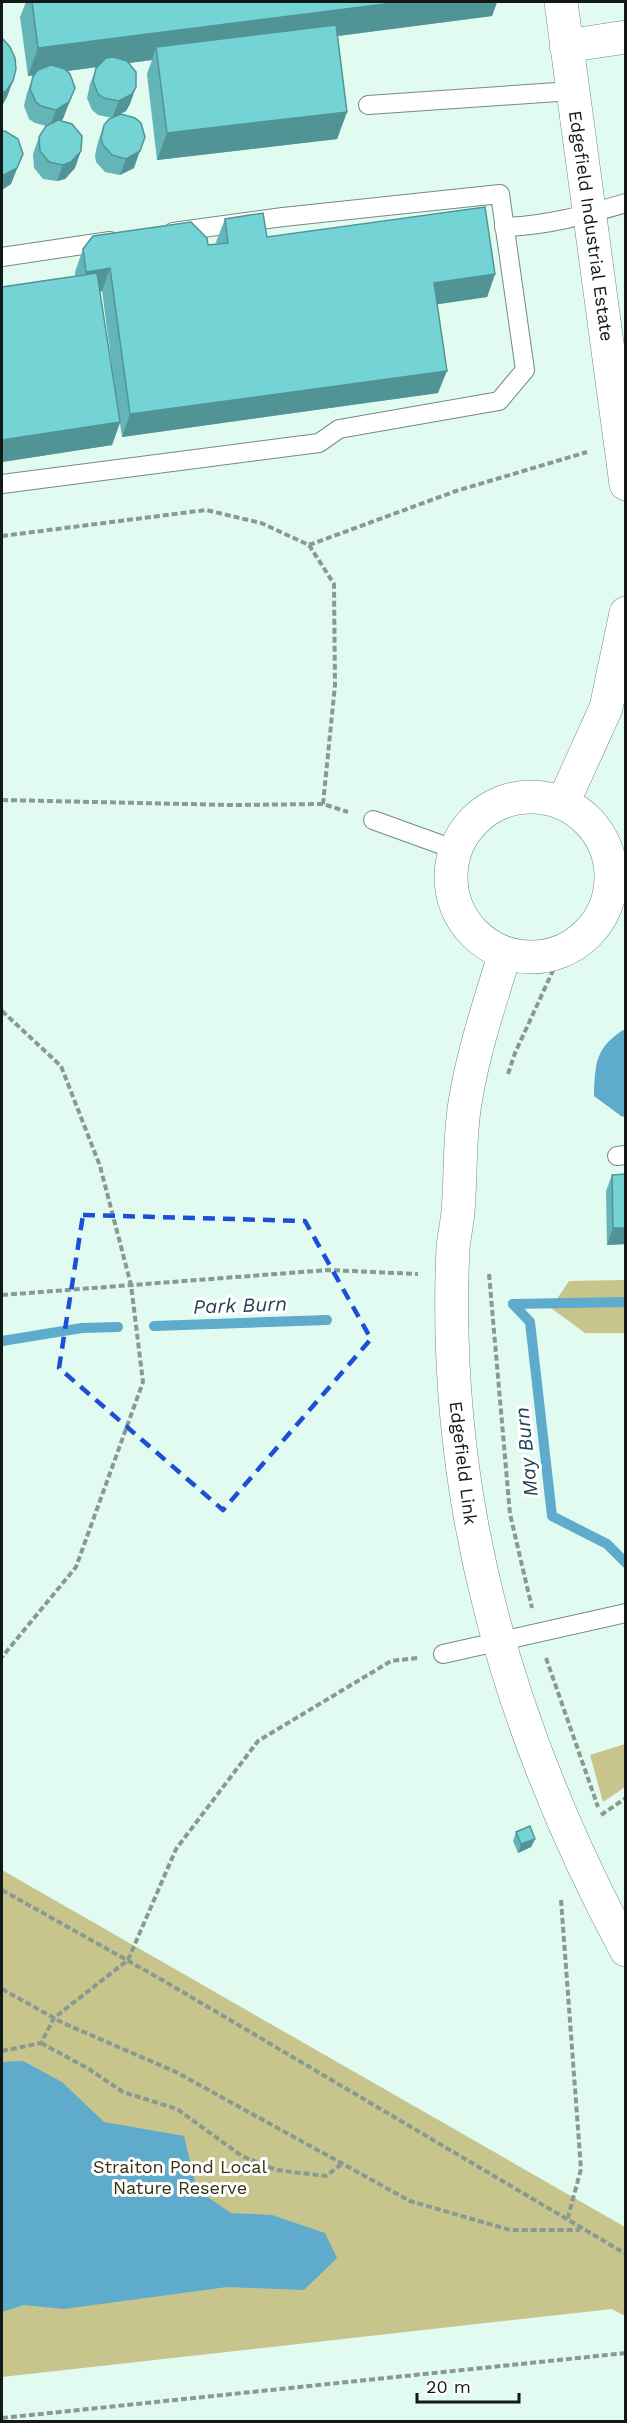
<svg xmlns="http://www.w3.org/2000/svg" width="627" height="2423" viewBox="0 0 627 2423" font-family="'Work Sans',sans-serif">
<rect width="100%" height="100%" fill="#e2fbf0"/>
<g fill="#c7c48c">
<polygon points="625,1280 625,1333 585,1333 551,1308 569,1281"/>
<polygon points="625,1744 625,1787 603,1802 590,1755"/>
<polygon points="2,1870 625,2227 625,2316 612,2309 2,2377"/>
</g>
<g fill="#5eabcb">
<path d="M 625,1029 L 625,1117 L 621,1116 L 594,1096 C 595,1064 595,1047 625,1029 Z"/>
<polygon points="23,2061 62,2082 104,2122 184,2136 197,2190 231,2213 272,2215 325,2233 337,2258 304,2290 227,2287 64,2309 24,2305 2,2312 2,2062"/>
</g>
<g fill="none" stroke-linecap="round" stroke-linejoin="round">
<g stroke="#5eabcb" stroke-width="10">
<polyline points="513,1304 530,1322 552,1516 607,1544 626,1563"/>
<polyline points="513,1304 626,1302"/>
<polyline points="154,1326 327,1320"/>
<polyline points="2,1341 82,1328 118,1327"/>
</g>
<defs>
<g id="service">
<polyline points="368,105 572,91"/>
<path d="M 504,227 C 546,226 585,215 626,203"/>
<polyline points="2,257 110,241"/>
<polyline points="2,484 319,443 339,429 499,401 525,370 500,194 283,217 173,232"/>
<polyline points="373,820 456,850"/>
<polyline points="617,1156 626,1155"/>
<polyline points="443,1654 626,1613"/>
</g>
<g id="minor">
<polyline points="566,46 626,37"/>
<polyline points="611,886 626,885"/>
</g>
<g id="tertiary">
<polyline points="561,2 626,484"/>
<circle cx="531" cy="877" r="80"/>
<polyline points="563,803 606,708 626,613"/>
<path d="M 505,953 C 490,1002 473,1052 465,1103 C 459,1139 461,1176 458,1212 C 457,1224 454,1236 453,1248 C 441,1500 508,1729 626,1950"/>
</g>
</defs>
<use href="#service" stroke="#748b81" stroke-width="20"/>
<use href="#minor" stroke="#748b81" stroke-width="34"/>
<use href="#tertiary" stroke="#748b81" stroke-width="34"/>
<g stroke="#889a92" stroke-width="4" stroke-dasharray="6 3" stroke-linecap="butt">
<polyline points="2,536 206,510 261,523 309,545 456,491 587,452"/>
<polyline points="309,545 334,584 335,685 323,804 348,812"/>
<polyline points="2,800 232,805 323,804"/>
<polyline points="2,1011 61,1066 100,1166 131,1285 143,1382 76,1567 2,1657"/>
<polyline points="508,1074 515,1053 562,951"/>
<polyline points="489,1274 510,1514 532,1608"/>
<polyline points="2,1295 328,1270 418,1274"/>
<polyline points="546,1658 598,1807"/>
<polyline points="601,1815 626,1798"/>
<polyline points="2,1890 164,1981 626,2254"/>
<polyline points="561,1900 581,2169 567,2221"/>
<polyline points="2,1989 63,2023 176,2072 410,2201 510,2230 580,2230"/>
<polyline points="41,2043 89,2069 123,2092 177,2109 242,2156 276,2170 326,2176 343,2163"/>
<polyline points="2,2051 41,2043 54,2018 128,1960 176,1849 258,1741 391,1661 418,1658"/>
<polyline points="2,2418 626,2353"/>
</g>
<use href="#service" stroke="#fff" stroke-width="18"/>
<use href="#minor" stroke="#fff" stroke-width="33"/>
<use href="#tertiary" stroke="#fff" stroke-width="33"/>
</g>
<g fill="#64b5b7" fill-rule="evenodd">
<polygon points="26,2 497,2 492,16 338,36 347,112 337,139 157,160 147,74 152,60 129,63 130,104 126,111 113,118 134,168 120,175 105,172 96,162 95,155 98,142 104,125 112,118 98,115 92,110 87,98 90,84 97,67 67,71 63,119 60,121 75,168 65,179 57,181 43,179 34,168 33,154 39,137 46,126 35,123 29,119 24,106 27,93 34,75 28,76 20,17"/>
<path d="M 225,219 L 267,237 L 495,274 L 487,297 L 437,304 L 438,393 L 122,437 L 120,423 L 112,445 L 2,462 L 2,287 L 75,276 L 75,272 L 83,249 L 217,244 L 216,242 ZM 102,291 L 115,389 L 100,292 Z"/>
<polygon points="626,1174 626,1244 607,1245 606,1191 612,1175"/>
<polygon points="516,1832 535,1839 531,1847 518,1853 513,1841"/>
</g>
<g fill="#519495">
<polygon points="401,2 497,2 492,16 158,59 156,47 152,60 28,76 38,48"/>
<polygon points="13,81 7,97 2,106 2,93"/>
<polygon points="136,87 130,104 126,111 112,118 119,101"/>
<polygon points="75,88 63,119 50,126 56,110"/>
<polygon points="347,112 337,139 157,160 167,133"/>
<polygon points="145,137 134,168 120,175 126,159"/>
<polygon points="81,151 75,168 65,179 57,181 63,165"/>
<polygon points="23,154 11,184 2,190 2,175"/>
<polygon points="110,268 102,291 78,295 86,272"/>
<polygon points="495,274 487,297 426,306 434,283"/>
<polygon points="447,371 438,393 122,437 130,414"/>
<polygon points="120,422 112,445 2,462 2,440"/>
<polygon points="613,1228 626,1228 626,1244 607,1245"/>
<polygon points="535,1839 531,1847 518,1853 521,1844"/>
</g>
<g fill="#74d3d5" stroke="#519495" stroke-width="1.5">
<polygon points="32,2 401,2 38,48"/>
<polygon points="336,25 347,112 167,133 156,47"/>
<polygon points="2,38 10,47 15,58 16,69 13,81 6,91 2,93"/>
<polygon points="113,57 127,61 136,72 136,87 132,94 119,101 104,98 98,94 93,81 96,68 106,58"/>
<polygon points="51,65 65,69 70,74 75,88 69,102 56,110 41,106 36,102 30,89 33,76 38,70"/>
<polygon points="121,114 135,118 141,123 145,137 140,151 126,159 112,155 103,145 101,138 104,125 109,119"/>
<polygon points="58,120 72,124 82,136 81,151 71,162 63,165 49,162 40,151 39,137 46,126"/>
<polygon points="2,131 5,131 18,139 23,154 17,168 4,175 2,175"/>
<polygon points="485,207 495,274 434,283 447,371 130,414 110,268 86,272 83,249 93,236 191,222 207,238 208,245 228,243 225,219 263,213 267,237"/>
<polygon points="97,273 120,422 2,440 2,287"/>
<polygon points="626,1174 626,1228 613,1228 612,1175"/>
<polygon points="530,1826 535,1839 521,1844 516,1832"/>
</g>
<path fill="none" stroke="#1d4ed8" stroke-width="4.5" stroke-dasharray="12 8" stroke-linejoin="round" d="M 83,1215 L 305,1221 L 371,1339 L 223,1510 L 59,1368 Z"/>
<g text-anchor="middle" stroke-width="6" stroke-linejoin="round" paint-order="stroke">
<g font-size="18" fill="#111a16" stroke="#fff">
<text transform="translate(591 226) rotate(82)" y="6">Edgefield Industrial Estate</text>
<text transform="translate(463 1463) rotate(83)" y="6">Edgefield Link</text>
</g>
<g font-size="18" fill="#353213" stroke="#fff">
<text x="180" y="2173">Straiton Pond Local<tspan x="180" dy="21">Nature Reserve</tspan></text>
</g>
<g font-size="20" font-style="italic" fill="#1e4250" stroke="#fff">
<text transform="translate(240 1305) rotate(-2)" y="7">Park Burn</text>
<text transform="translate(526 1452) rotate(-96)" y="7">May Burn</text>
</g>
</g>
<rect width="627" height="2423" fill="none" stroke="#111a16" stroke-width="6"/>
<path d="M417 2393v9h102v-9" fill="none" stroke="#111a16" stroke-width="3"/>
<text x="426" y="2393" font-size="18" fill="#111a16" stroke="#ffffff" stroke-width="4.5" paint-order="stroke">20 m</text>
</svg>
